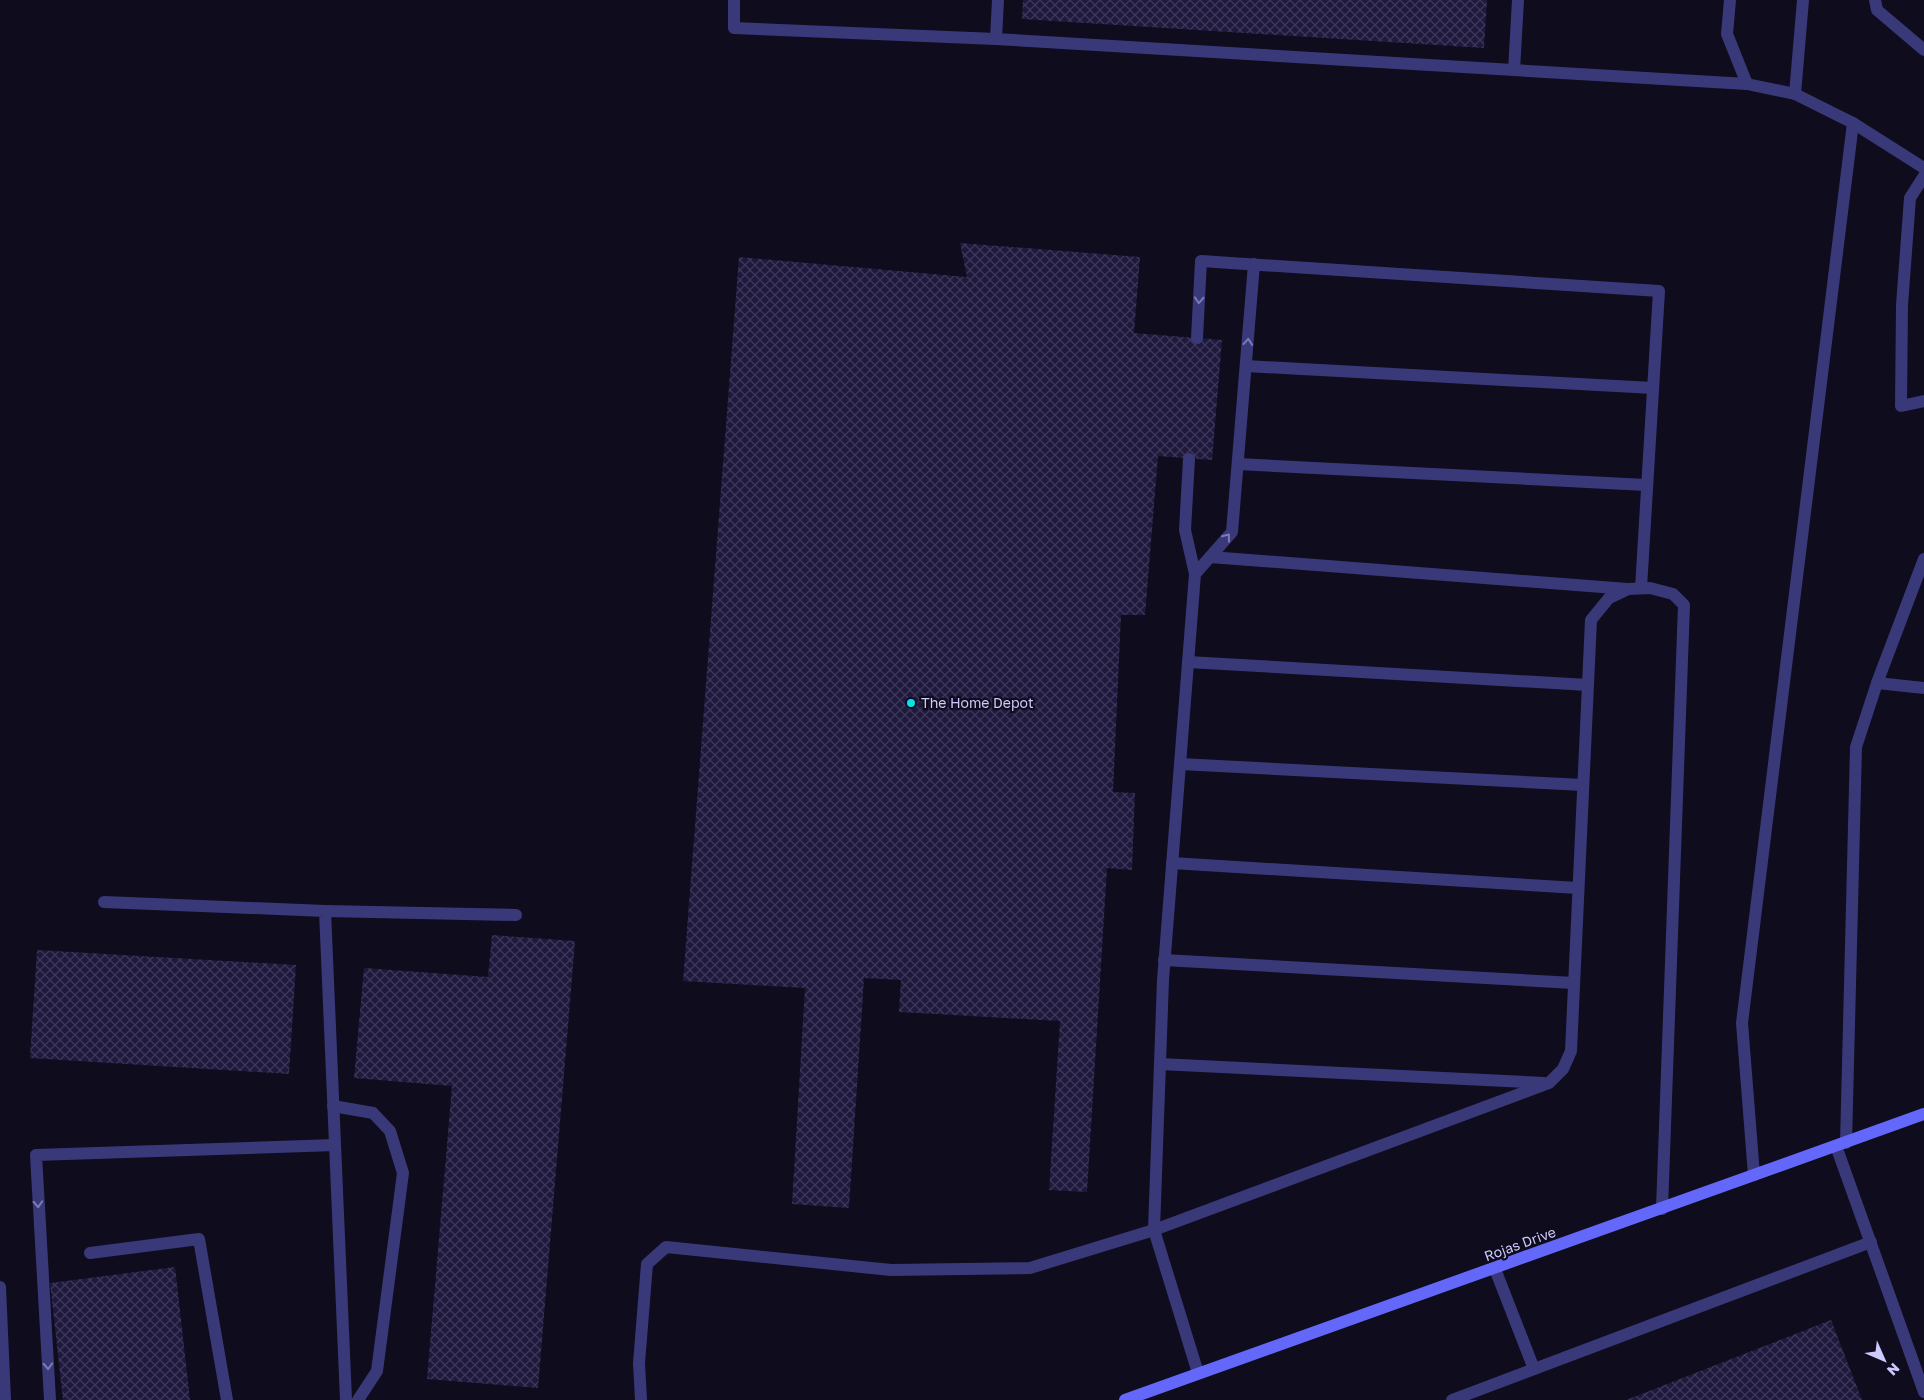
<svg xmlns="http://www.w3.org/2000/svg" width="1924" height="1400" viewBox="0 0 1924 1400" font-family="'Golos Text',sans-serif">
<defs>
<pattern id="building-cross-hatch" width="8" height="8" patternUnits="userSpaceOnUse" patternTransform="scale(1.25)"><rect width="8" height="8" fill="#1e193d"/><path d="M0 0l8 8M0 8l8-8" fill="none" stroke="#3e395a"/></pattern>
</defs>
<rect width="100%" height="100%" fill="#0e0c1d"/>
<g fill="url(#building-cross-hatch)">
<polygon points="1023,0 1487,0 1484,48 1022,19"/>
<polygon points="960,243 1140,257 1134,333 1222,340 1212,460 1158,456 1145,615 1121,615 1113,792 1135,793 1132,870 1107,868 1087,1192 1049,1190 1060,1021 899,1012 901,980 864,978 849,1208 792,1204 805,988 683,981 739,257 967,277"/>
<polygon points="492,935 575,941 538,1388 427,1379 452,1086 354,1078 364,968 488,977"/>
<polygon points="37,950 296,965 289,1074 30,1058"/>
<polygon points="175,1267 190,1400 63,1400 50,1283"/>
<polygon points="1831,1320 1862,1400 1626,1400"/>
</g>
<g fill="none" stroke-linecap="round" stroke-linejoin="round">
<g stroke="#39397a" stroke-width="12">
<polyline points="734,0 734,28 996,39"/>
<polyline points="998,0 996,39 1747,84"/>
<polyline points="1730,0 1727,34 1747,84 1795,94 1853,123 1924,168"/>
<polyline points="1875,0 1877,10 1924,50"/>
<polyline points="1514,70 1518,0"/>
<polyline points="1795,94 1803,0"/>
<polyline points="1924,176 1910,198 1902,305 1901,406 1924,401"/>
<polyline points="1197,338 1201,261 1659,291 1641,588"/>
<polyline points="1246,366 1653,388"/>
<polyline points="1238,464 1646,485"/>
<polyline points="1210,557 1628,589"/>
<polyline points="1195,574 1232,532 1254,264"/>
<polyline points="1188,662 1588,685"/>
<polyline points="1877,683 1924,688"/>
<polyline points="1180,764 1583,785"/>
<polyline points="1172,863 1578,888"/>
<polyline points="104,902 325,911 346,1400"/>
<polyline points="325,911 516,915"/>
<polyline points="1164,960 1574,983"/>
<polyline points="1160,1064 1544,1083"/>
<polyline points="333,1106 373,1113 390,1131 403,1173 377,1371 358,1400"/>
<polyline points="1846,1143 1856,747 1877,683 1924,559"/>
<polyline points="1836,1146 1924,1392"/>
<polyline points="1754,1175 1742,1023 1853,123"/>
<polyline points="90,1253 199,1239 227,1400"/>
<polyline points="1495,1269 1534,1369"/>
<polyline points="0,1287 5,1400"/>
<polyline points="1198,1373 1154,1230 1549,1083 1563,1069 1571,1051 1591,620 1609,598 1628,589 1650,588 1673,594 1684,605 1662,1209"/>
<polyline points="50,1400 36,1155 335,1145"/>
<polyline points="641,1400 639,1363 647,1264 666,1247 891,1270 1030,1268 1154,1230 1163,980 1195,574 1185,530 1189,459"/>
<polyline points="1452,1400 1871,1242"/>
</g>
<path stroke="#6468fa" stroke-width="12" d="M 1125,1400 C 1391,1305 1658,1211 1924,1114"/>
</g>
<defs><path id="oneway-chevron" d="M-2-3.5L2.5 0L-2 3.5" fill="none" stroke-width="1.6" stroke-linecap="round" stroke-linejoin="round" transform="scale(1.25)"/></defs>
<g stroke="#7c7ab5">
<use href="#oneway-chevron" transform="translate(1199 300) rotate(93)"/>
<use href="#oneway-chevron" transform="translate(1248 342) rotate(-85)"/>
<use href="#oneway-chevron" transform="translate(1227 537) rotate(-52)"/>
<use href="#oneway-chevron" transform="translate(38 1204) rotate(87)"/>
<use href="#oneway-chevron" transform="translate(48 1366) rotate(87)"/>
</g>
<circle fill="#08e0eb" stroke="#0e0c1d" stroke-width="2" cx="911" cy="703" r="5"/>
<g text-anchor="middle" stroke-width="4.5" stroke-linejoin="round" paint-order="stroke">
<g font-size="14" fill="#cdcafd" stroke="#0e0c1d" text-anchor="start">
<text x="921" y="708">The Home Depot</text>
</g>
<g font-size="14" fill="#cdcafd" stroke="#0e0c1d">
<text transform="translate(1520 1244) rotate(-20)" y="5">Rojas Drive</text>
</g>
</g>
<g transform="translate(1884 1360) rotate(135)" stroke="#0e0c1d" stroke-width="4" paint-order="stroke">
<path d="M0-4L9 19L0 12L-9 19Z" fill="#cdcafd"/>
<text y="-8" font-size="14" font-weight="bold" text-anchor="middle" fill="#cdcafd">N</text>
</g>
</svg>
